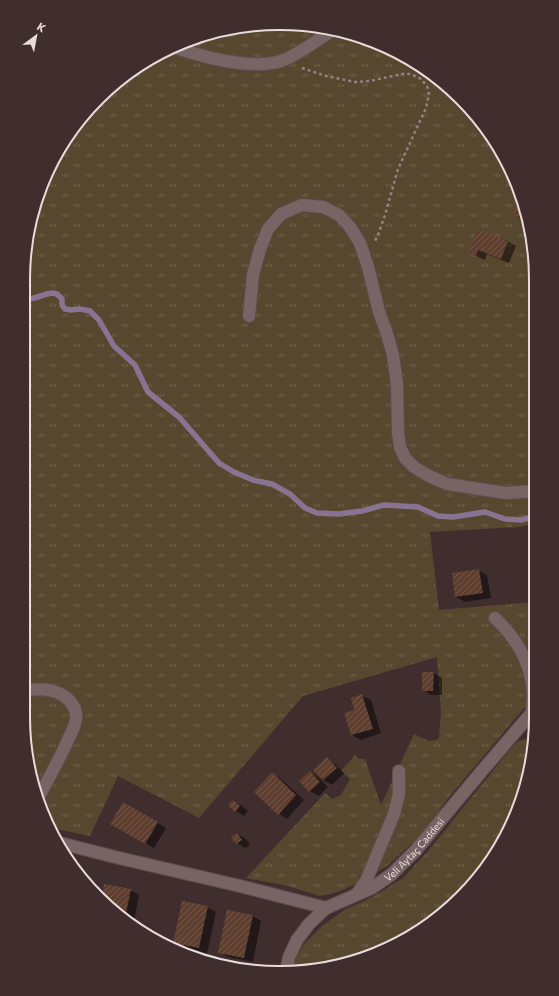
<svg xmlns="http://www.w3.org/2000/svg" width="559" height="996" viewBox="0 0 559 996" font-family="Commissioner,sans-serif">
<defs>
<pattern id="grass-tufts" width="24" height="20" patternUnits="userSpaceOnUse"><rect width="24" height="20" fill="#57472e"/><path d="M3 7l-1-3M5 7V3M7 7l1-3M15 17l-1-3M17 17v-4M19 17l1-3" fill="none" stroke="#6f614c"/></pattern>
<pattern id="building-hatch" width="6" height="6" patternUnits="userSpaceOnUse"><rect width="6" height="6" fill="#5e3e2f"/><path d="M-1 1l2-2M0 6l6-6M5 7l2-2" fill="none" stroke="#75594d"/></pattern>
</defs>
<rect width="100%" height="100%" fill="#402e2f"/>
<g fill="url(#grass-tufts)">
<polygon points="313,25 408,57 461,98 493,137 522,197 534,246 535,536 533,524 520,527 430,532 439,610 535,602 535,695 449,797 425,831 387,866 364,880 338,892 320,896 288,886 246,878 325,793 332,799 341,795 350,779 341,771 355,755 359,759 365,759 381,805 414,734 429,741 437,740 439,738 441,712 437,657 303,696 199,818 118,776 90,836 52,828 37,799 23,716 24,263 32,213 57,151 124,76 213,32"/>
<polygon points="526,739 533,744 522,799 502,845 448,909 377,954 296,972 292,972 297,955 305,943 322,926 346,909 362,902 379,893 403,878 429,850 507,753 517,742"/>
</g>
<g fill="#0007">
<polygon points="518,208 526,213 528,221 527,222 518,217"/>
<polygon points="478,230 507,241 516,246 509,263 487,254 485,260 469,253"/>
<polygon points="478,570 487,575 491,598 465,602 456,597"/>
<polygon points="434,673 442,678 442,695 431,695 423,690"/>
<polygon points="362,696 371,700 381,733 361,740 352,735 345,714 355,710"/>
<polygon points="327,759 335,764 344,773 332,785 322,779"/>
<polygon points="310,772 319,778 328,787 319,796 310,791 301,781"/>
<polygon points="272,774 280,778 304,800 287,819 279,814 255,792"/>
<polygon points="233,801 242,806 248,811 244,816 236,811"/>
<polygon points="124,803 166,828 154,848 112,824"/>
<polygon points="237,834 246,839 250,845 245,848 237,843"/>
<polygon points="130,890 139,895 133,926 103,898"/>
<polygon points="207,907 216,912 207,953 182,947 174,942"/>
<polygon points="228,911 253,916 261,921 253,962 228,957 219,952"/>
</g>
<g fill="none" stroke-linecap="round" stroke-linejoin="round">
<polyline stroke="#887492" stroke-width="5.5" points="23,300 34,298 47,294 53,293 57,294 62,299 62,305 65,309 71,310 80,309 90,311 99,320 114,346 135,365 148,392 179,417 219,463 234,472 253,480 272,484 290,494 305,508 317,513 339,514 362,511 384,505 418,507 438,516 453,517 485,512 505,519 521,520 535,516"/>
</g>
<g fill="url(#building-hatch)">
<polygon points="518,207 523,212 518,218 512,212"/>
<polygon points="478,229 508,241 501,259 478,250 476,256 468,253"/>
<polygon points="479,569 483,593 455,597 452,573"/>
<polygon points="422,672 434,672 433,691 422,691"/>
<polygon points="362,694 373,729 351,735 344,713 354,710 351,698"/>
<polygon points="327,757 337,768 323,780 313,770"/>
<polygon points="310,771 320,782 309,792 299,781"/>
<polygon points="272,772 296,795 278,815 254,792"/>
<polygon points="233,800 240,806 235,812 228,805"/>
<polygon points="123,802 158,822 145,844 110,824"/>
<polygon points="237,833 242,840 236,844 231,837"/>
<polygon points="104,884 131,889 125,918 102,897"/>
<polygon points="182,901 208,906 199,948 173,943"/>
<polygon points="227,910 253,915 244,958 218,953"/>
</g>
<g fill="none" stroke-linecap="round" stroke-linejoin="round">
<defs>
<g id="minor">
<path d="M 179,49 C 208,58 251,70 281,61 C 296,56 318,40 331,31"/>
<polyline points="249,316 253,275 260,249 268,229 281,214 302,205 323,207 339,215 350,227 360,243 368,267 379,312 387,334 393,355 397,384 398,433 400,447 405,458 414,467 427,475 447,484 506,493 535,491"/>
<path d="M 495,618 C 517,639 532,663 533,695 C 533,701 532,707 532,713"/>
<path d="M 23,691 C 37,688 52,688 64,696 C 71,701 76,708 76,716 C 77,724 71,733 68,740 C 59,760 48,780 37,800"/>
<polyline points="60,843 119,858 240,886 326,908"/>
<polyline points="357,894 366,881 394,814 399,794 399,771"/>
<path id="s1" d="M 286,971 L 289,957 L 297,940 L 309,924 L 326,908 L 372,888 L 392,874 L 416,850 L 481,772 L 535,709"/>
</g>
</defs>
<use href="#minor" stroke="#5c4d4e" stroke-width="14"/>
<polyline stroke="#918283" stroke-width="2.5" stroke-dasharray="3 3" stroke-linecap="butt" points="302,68 326,76 355,82 370,81 402,74 411,74 421,79 427,86 429,94 426,108 398,169 385,215 378,235 375,241"/>
<use href="#minor" stroke="#796465" stroke-width="12"/>
</g>
<g text-anchor="middle" stroke-width="3" stroke-linejoin="round" paint-order="stroke">
<g font-size="10" fill="#e8dbdc" stroke="#402e2f">
<text dy="4" stroke="none"><textPath href="#s1" startOffset="184">Veli Aytaç Caddesi</textPath></text>
</g>
</g>
<path d="M0 0H559V996H0ZM279 30H280A249 249 0 0 1 529 279V717A249 249 0 0 1 280 966H279A249 249 0 0 1 30 717V279A249 249 0 0 1 279 30Z" fill="#402e2f" fill-rule="evenodd"/>
<path fill="none" stroke="#e8dbdc" stroke-width="2" d="M279 30H280A249 249 0 0 1 529 279V717A249 249 0 0 1 280 966H279A249 249 0 0 1 30 717V279A249 249 0 0 1 279 30Z"/>
<g transform="translate(36 36) rotate(32)" stroke="#402e2f" stroke-width="3" paint-order="stroke">
<path d="M0-3L7 15L0 10L-7 15Z" fill="#e8dbdc"/>
<text y="-6" font-size="11" font-weight="bold" text-anchor="middle" fill="#e8dbdc">K</text>
</g>
</svg>
